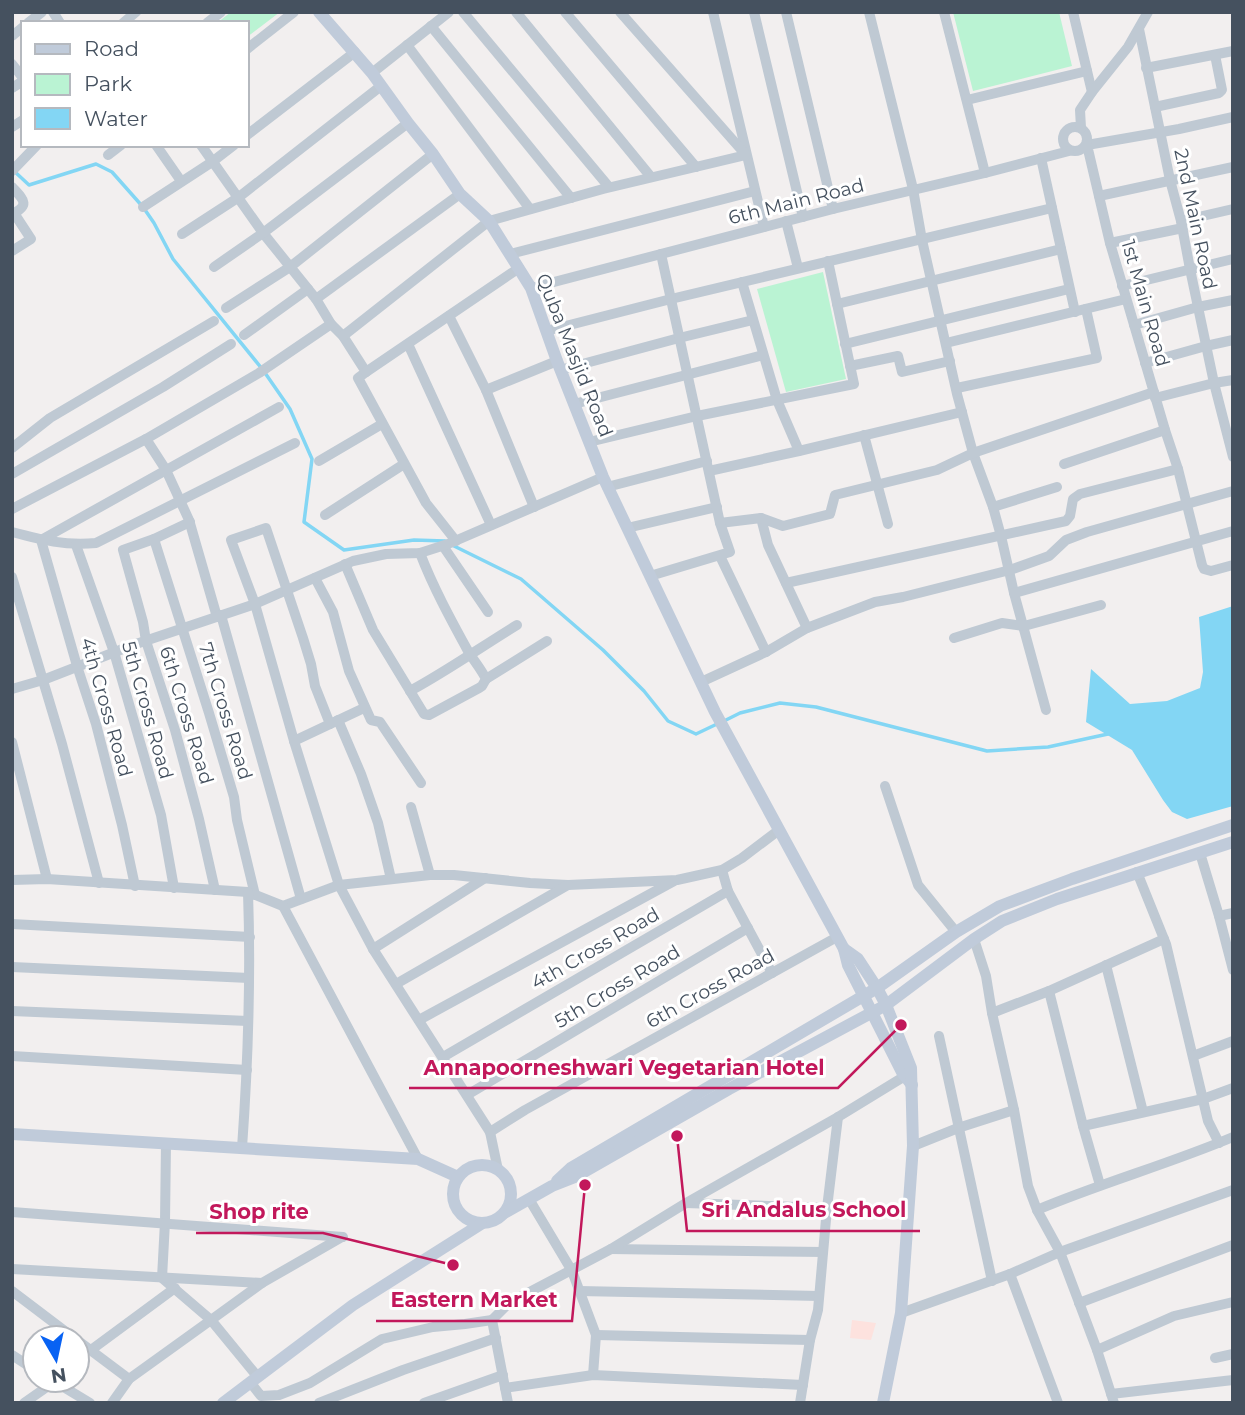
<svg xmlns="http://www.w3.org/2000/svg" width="1245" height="1415" viewBox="0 0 1245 1415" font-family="Montserrat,sans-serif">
<rect width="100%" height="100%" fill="#f2efef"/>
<polygon fill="#fde2de" points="852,1320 876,1323 871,1340 850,1338"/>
<g fill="#baf3d3">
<polygon points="231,12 280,12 247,37 247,23 217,23"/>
<polygon points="953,12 1059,12 1072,66 973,91"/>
<polygon points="823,272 846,379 786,392 757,289"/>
</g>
<polygon fill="#83d6f4" points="1233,606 1233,806 1187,819 1172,812 1163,800 1132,750 1086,722 1091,669 1130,704 1167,701 1200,688 1203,672 1199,617"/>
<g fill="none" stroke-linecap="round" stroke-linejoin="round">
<g stroke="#83d6f4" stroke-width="3.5">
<polyline points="14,171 29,185 96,164 112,172 143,207 154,223 173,259 263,370 290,409 312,459 304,522 344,550 414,540 445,541"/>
<polyline points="452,545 521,579 603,650 644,691 668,721 696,734 717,724"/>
<polyline points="724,721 740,713 780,703 816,707 987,751 1048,747 1108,734"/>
</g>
<g stroke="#bfc9d3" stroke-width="10">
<polyline points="53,12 60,23"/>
<polyline points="463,12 609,187"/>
<polyline points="516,12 651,177"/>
<polyline points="565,12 696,167"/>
<polyline points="713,12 764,227"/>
<polyline points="754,12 803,217"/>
<polyline points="786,12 833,209"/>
<polyline points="869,12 913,189 922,240 957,394 973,453 993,507 1001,536 1014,593 1046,710"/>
<polyline points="944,12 985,173"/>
<polyline points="1073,12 1092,92"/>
<polyline points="28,23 42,12"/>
<polyline points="123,23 136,12"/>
<polyline points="207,23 221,12"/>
<polyline points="431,26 571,198"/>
<polyline points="1139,29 1170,180 1181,221 1190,269 1214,383 1233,457"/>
<polyline points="12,36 23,27"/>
<polyline points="407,45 530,209"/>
<polyline points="247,49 294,12"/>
<polyline points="12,64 23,78"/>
<polyline points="1146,68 1233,51"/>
<polyline points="372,73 449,12"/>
<polyline points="12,88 23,81"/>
<polyline points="967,100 1087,71"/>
<polyline points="1155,107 1219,93 1222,90 1215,55"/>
<polyline points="1233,117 1179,129 1087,145 1110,243 1165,430 1178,469 1202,565 1204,569 1211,571 1233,565"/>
<circle cx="1075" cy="139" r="12"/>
<polyline points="12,127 23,120"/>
<polyline points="1081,128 1080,110 1092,92 1128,47 1148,12"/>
<polyline points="247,135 355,52"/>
<polyline points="156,145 181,181"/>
<polyline points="201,145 263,233 316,299 331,324 343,336 366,372 358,378 426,503 456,541"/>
<polyline points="108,155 121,145"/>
<polyline points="1041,158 1075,312"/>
<polyline points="12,171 37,145"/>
<path d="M 12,187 C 23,199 31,205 12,214"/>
<polyline points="1099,196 1233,167"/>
<polyline points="143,207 212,162 234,145"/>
<polyline points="786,221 798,268"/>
<polyline points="1181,221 1233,209"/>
<polyline points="182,234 239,197 381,86"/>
<polyline points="1110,243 1183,228"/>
<polyline points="12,251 31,239 14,213"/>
<polyline points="510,254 755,191"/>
<polyline points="214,267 263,233 408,123"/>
<polyline points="742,282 777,400 799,451"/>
<polyline points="1122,286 1233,259"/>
<polyline points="531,288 833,209 985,173 1069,151"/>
<polyline points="316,299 460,194"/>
<polyline points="837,304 1061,249"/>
<polyline points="226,308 290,267 433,154"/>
<polyline points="449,316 486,390 534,507"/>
<polyline points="1134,325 1198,307 1233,300"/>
<polyline points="546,331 671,299 1052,208"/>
<polyline points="244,335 308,289"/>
<polyline points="343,336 489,221 603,189 746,155 620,12"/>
<polyline points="946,343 1126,299"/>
<polyline points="408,344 491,525"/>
<polyline points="845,344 1069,289"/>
<polyline points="1145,363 1206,346 1233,340"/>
<polyline points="850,366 898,356 902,372 950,361"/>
<polyline points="560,370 679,338 753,320"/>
<polyline points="366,372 519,268"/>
<polyline points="957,388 1097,358 1086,309"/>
<polyline points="486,390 557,361"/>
<polyline points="1155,398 1214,383 1233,380"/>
<polyline points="574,404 763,355"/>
<polyline points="864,435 888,524"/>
<polyline points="146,439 166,470 189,520 217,617"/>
<polyline points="589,442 697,416 854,384 828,261"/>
<polyline points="12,448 50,418 214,321"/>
<polyline points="319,461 382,424"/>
<polyline points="1064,464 1165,430"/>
<polyline points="709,471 799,451 962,412"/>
<polyline points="12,474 163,387 231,344"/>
<polyline points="607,487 707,461"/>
<polyline points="993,507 1057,487"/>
<polyline points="12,509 146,439 259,373 331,324"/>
<polyline points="325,515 404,464"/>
<polyline points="761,518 768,545 807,628"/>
<polyline points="190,522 154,539 123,550 143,622 146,641 175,730 199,819 215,890"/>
<polyline points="720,523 761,518 783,526 830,514 835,495 937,470 973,453 1154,392"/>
<polyline points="627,528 717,507"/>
<path d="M 12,532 C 42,540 65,546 96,543 L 295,443"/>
<polyline points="154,539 209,713 234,797 237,820 255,895"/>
<polyline points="76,545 114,652 161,815 174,888"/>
<polyline points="443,546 488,612"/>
<polyline points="720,556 766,652"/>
<path d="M 345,564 L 373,630 L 424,714 L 429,715 L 479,688 L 482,686 L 486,679 C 481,669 474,661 468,651 C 451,620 433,587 420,553"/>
<polyline points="650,576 730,552 720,523 661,254"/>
<polyline points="12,577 62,744 99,883"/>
<polyline points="315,578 333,612 349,671 371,720 380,722 421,783"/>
<polyline points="786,583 1066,521 1070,516 1073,499 1080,494 1178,469"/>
<polyline points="1014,593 1233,531"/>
<polyline points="221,615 301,899"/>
<polyline points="954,638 1002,623 1024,626 1101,605"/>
<polyline points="486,679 547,641"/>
<polyline points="701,682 766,652 807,628 875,602 903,597 1010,570 1049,556 1066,540 1087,532 1233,491"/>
<polyline points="12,689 43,680 133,645 255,604 353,561 386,554 420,553 448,544 603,477"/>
<path d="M 410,691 C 447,671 481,647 517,625"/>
<polyline points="338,720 361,774 378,823 391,879"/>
<polyline points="330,724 315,686 311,664 303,638 266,528 231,540 255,604 294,741 339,885 373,949 490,1132 498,1170"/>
<polyline points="294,741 364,708"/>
<polyline points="12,742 47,879"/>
<polyline points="885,786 918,885 956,932"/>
<polyline points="411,807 430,875"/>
<polyline points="1200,853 1219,916 1233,970"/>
<polyline points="722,870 728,891 772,973"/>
<polyline points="1137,872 1166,944 1208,1121 1219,1143"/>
<polyline points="12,880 47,879 248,892 283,906 339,885 430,875 454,875 530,883 568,885 677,880 722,870 742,858 779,830"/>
<polyline points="135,886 122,825 96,724 77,666 41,540 279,407"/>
<polyline points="283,906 418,1159"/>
<polyline points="1219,916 1233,913"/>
<polyline points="12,924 250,937"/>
<polyline points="974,939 986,976 992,1013 1014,1110 1028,1186 1037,1210 1060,1252 1097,1350 1114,1403"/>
<polyline points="373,949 485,878"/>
<polyline points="1106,965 1143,1112"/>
<polyline points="12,967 249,978"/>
<polyline points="396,984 568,885"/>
<polyline points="1049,991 1083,1126 1100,1185"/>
<polyline points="12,1011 248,1021"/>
<polyline points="992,1013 1049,991 1164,939"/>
<polyline points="419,1020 674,881"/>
<polyline points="939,1036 992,1281"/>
<polyline points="12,1056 247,1070"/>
<polyline points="1193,1056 1233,1041"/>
<polyline points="443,1057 728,891"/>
<polyline points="467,1095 748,928"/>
<polyline points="1083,1126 1203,1099 1233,1088"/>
<polyline points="490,1132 525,1110 837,937"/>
<polyline points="166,1143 165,1222 162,1278 211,1320 257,1376"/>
<polyline points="913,1146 958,1128 1014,1110"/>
<path d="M 242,1148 C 248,1063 251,977 248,892"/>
<polyline points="529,1199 572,1271 596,1335 593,1375"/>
<polyline points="686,1203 827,1208"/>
<path d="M 1037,1210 C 1101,1183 1169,1164 1233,1137"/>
<polyline points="12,1212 343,1237"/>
<polyline points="611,1249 823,1252"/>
<polyline points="12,1269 262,1283"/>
<polyline points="1010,1274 1058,1403"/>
<polyline points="12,1291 74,1338"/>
<polyline points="579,1291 819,1296"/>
<polyline points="1079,1303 1233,1245"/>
<polyline points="901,1313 1010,1274 1060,1252 1233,1190"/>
<polyline points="596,1335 810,1340"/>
<polyline points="77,1340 129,1379"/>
<polyline points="91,1350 175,1288"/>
<polyline points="1097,1350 1174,1316 1233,1302"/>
<polyline points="12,1355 35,1370"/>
<polyline points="1215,1358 1233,1354"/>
<polyline points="52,1380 90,1403"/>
<polyline points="250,1382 261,1396 279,1395 310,1383 382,1339 433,1327 465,1324 492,1320"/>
<polyline points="505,1388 593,1375 803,1385"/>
<polyline points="1111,1394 1233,1380"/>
<polyline points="24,1403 54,1382"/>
<polyline points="112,1403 129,1379 211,1320 262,1283 342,1237"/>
<polyline points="319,1403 403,1370 496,1338"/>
<polyline points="424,1403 503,1375"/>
<polyline points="508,1403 492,1320 509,1303 611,1249 686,1203 838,1117 905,1076"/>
<polyline points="800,1403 810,1340 818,1310 827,1208 838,1117"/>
</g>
<g stroke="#c0cbda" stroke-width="12">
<polyline points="319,12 372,73 408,123 433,154 460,194 489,221 531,288 557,361 603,477 715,712 844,949 848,965 902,1072 912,1085"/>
<polyline points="844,949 858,959 877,988 886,1005 911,1068 913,1146 901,1313 883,1403"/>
<polyline points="12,1134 418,1159 458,1177"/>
<circle cx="482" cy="1194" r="29"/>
<polyline points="557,1181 571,1168 877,988 956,932 1000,906 1072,879 1233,825"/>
<polyline points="506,1212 552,1186 575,1177 729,1089 886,1005 974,939 1002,921 1057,899 1233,842"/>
<polyline points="223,1403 353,1305 481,1224"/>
</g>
</g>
<g text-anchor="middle" stroke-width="6" stroke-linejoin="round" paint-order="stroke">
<g font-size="19" fill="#45515f" stroke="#fff">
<text transform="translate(796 201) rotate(-14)" y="7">6th Main Road</text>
<text transform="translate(1196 219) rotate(78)" y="7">2nd Main Road</text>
<text transform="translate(1146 303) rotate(74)" y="7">1st Main Road</text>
<text transform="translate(575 355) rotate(68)" y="7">Quba Masjid Road</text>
<text transform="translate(107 707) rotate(74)" y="7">4th Cross Road</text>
<text transform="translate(148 710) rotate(74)" y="7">5th Cross Road</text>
<text transform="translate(226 711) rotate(73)" y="7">7th Cross Road</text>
<text transform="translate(187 715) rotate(73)" y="7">6th Cross Road</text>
<text transform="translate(595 948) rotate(-30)" y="7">4th Cross Road</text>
<text transform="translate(617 986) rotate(-31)" y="7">5th Cross Road</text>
<text transform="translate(710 988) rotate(-29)" y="7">6th Cross Road</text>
</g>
</g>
<path fill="none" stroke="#c2185b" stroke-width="2.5" d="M901 1025L838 1088H409M677 1136L687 1231H920M453 1265L323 1233H196M585 1185L572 1321H376"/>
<g fill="#c2185b" stroke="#fff" stroke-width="2.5">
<circle cx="901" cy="1025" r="7"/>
<circle cx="677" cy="1136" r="7"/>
<circle cx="453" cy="1265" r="7"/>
<circle cx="585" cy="1185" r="7"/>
</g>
<g font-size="21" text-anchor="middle" font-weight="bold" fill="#c2185b" stroke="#fff" stroke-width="6" stroke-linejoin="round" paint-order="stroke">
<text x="624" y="1075">Annapoorneshwari Vegetarian Hotel</text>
<text x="804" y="1217">Sri Andalus School</text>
<text x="259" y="1219">Shop rite</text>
<text x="474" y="1307">Eastern Market</text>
</g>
<rect width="1245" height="1415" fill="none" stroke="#45515f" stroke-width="28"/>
<rect x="21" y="21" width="228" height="126" fill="#ffffff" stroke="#b5b9bf" stroke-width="2"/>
<rect x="35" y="44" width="35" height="10" fill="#c0cbda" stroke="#b5b9bf" stroke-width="2"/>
<text x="84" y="56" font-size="21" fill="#45515f">Road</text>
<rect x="35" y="74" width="35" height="21" fill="#baf3d3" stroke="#b5b9bf" stroke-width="2"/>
<text x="84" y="91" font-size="21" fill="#45515f">Park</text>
<rect x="35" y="108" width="35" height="21" fill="#83d6f4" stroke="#b5b9bf" stroke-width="2"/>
<text x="84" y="126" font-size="21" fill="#45515f">Water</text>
<g transform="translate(56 1359) rotate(171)"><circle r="33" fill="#ffffff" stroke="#b5b9bf" stroke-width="2"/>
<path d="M0-5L12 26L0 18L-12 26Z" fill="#0862f3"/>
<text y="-10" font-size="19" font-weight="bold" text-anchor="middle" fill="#45515f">N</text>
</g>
</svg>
